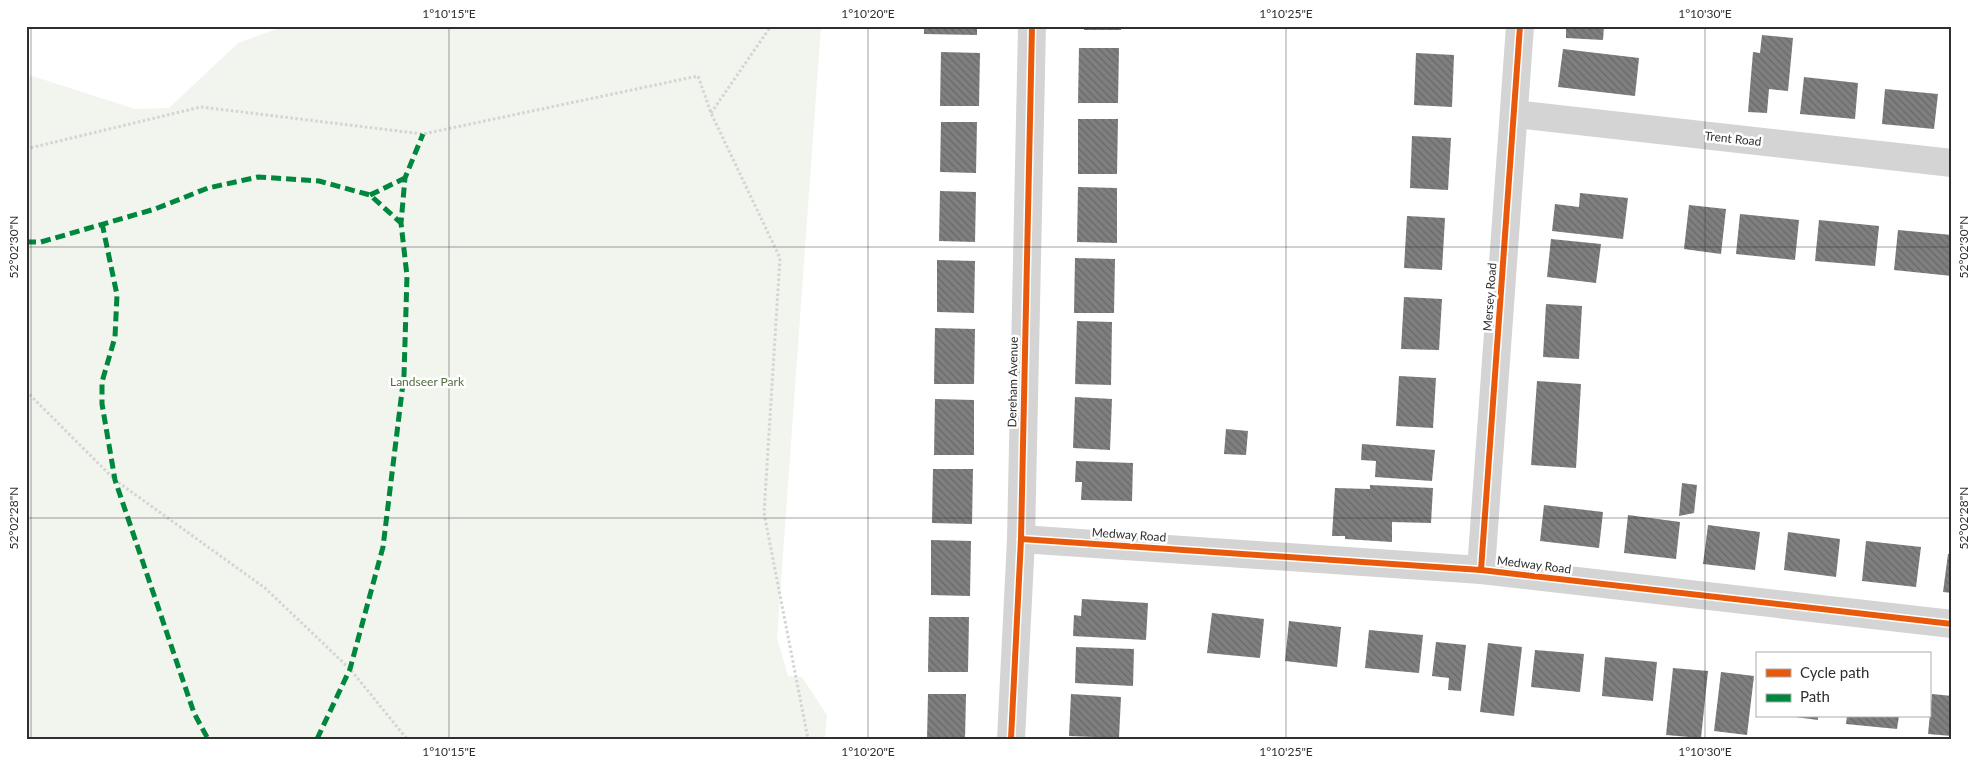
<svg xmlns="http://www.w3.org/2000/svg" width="1978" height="765" viewBox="0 0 1978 765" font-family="Lato,sans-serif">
<defs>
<pattern id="building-back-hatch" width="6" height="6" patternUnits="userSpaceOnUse" patternTransform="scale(1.25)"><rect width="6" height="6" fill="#7f7f7f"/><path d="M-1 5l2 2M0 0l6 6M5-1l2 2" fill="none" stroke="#686868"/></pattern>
</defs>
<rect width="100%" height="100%" fill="#fff"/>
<polygon fill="#f1f5ed" points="285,26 821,26 777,638 788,676 802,677 827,715 825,739 26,739 26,74 135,109 169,108 238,43"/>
<g fill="url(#building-back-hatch)">
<polygon points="924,26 977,26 977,35 924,34"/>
<rect x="1084" y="26" width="37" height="4"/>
<polygon points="1566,26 1604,26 1603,40 1566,38"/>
<polygon points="1762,35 1793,38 1788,91 1769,89 1767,113 1748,112 1753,52 1760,53"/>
<polygon points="1079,48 1119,48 1118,103 1078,103"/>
<polygon points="1563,49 1639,58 1635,96 1558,87"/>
<polygon points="941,52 980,53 979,106 940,106"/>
<polygon points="1416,53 1454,55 1452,107 1414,105"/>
<polygon points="1804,77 1858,83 1855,119 1800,114"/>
<polygon points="1885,89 1938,94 1934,129 1882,124"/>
<polygon points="1078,119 1118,119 1117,174 1078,174"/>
<polygon points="941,122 977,122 976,173 940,172"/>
<polygon points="1412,136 1451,138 1448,190 1410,188"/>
<polygon points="1078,187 1117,188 1117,243 1077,242"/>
<polygon points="940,191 976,192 975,242 939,241"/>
<polygon points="1580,193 1628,198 1623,239 1552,231 1555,204 1579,207"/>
<polygon points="1689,205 1726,209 1721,254 1684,249"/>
<polygon points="1740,214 1799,220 1795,260 1736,254"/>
<polygon points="1407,216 1445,218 1442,270 1404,268"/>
<polygon points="1819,220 1879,226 1875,266 1815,261"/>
<polygon points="1898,230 1952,235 1952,276 1894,270"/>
<polygon points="1551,239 1601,244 1596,283 1547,277"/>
<polygon points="1075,258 1115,259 1114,313 1074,313"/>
<polygon points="937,260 975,261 974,313 937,312"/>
<polygon points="1404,297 1442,299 1439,350 1401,349"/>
<polygon points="1546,304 1582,306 1579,359 1543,357"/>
<polygon points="1077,321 1112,322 1111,385 1075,384"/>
<polygon points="935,328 975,329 974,384 934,384"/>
<polygon points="1399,376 1436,378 1433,428 1396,426"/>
<polygon points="1537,381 1581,384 1576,468 1531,465"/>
<polygon points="1075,397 1112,399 1110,450 1073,448"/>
<polygon points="935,399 974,400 974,455 934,455"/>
<polygon points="1226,429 1248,431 1246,455 1224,454"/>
<polygon points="1362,444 1435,450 1432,481 1375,477 1376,461 1361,460"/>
<polygon points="1076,461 1133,463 1132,501 1081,500 1082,482 1075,482"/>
<polygon points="933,469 973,469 972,524 932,523"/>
<polygon points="1682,483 1697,485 1694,513 1679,516"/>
<polygon points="1370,485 1433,488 1431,523 1392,522 1392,542 1345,539 1345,536 1332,536 1335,488 1370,489"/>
<polygon points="1544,505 1603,512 1599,548 1540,541"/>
<polygon points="1628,515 1680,522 1676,559 1624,553"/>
<polygon points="1708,525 1760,532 1755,570 1703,564"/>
<polygon points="1788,532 1840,539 1836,577 1784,570"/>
<polygon points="931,540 971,541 970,596 931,595"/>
<polygon points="1866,541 1921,547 1916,587 1862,581"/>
<polygon points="1948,554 1952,554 1952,593 1943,592"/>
<polygon points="1082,599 1148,603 1146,640 1073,636 1074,615 1081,616"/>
<polygon points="1212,613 1264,619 1260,658 1207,653"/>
<polygon points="929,617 969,617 968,672 928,672"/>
<polygon points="1289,621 1341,627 1337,667 1285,661"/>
<polygon points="1369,630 1423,635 1419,673 1365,668"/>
<polygon points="1436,642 1466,645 1461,691 1448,690 1449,678 1432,676"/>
<polygon points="1488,643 1522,647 1514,716 1480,712"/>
<polygon points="1076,647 1134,649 1133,686 1075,683"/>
<polygon points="1535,650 1584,654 1580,692 1531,687"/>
<polygon points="1605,657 1657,662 1653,701 1602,696"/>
<polygon points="1673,668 1708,671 1701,738 1666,735"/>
<polygon points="1721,672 1754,676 1747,735 1714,731"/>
<polygon points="928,694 966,694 965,739 927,739"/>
<polygon points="1071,694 1121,697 1119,738 1069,736"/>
<polygon points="1932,694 1952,696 1952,736 1928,734"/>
<polygon points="1788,716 1818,716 1818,720"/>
<polygon points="1847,716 1899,716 1897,729 1846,724"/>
</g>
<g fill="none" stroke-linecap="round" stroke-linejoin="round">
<g stroke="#d4d4d4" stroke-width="3" stroke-dasharray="2.5 2.5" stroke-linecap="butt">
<polyline points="711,113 771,26"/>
<polyline points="26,149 201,107 423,134 698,76 711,113 780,258 764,513 808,739"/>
<polyline points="26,391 115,480 265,588 350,669 407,739"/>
</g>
<g stroke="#d4d4d4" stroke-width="28">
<polyline points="1515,114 1952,163"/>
<polyline points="1021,539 1481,570 1952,624"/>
<polyline points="1481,570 1520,26"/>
<polyline points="1011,739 1021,539 1032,26"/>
</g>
<g stroke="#00873e" stroke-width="5" stroke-dasharray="10 5" stroke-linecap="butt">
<polyline points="370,195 405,178"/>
<polyline points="102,223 117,295 115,337 102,382 102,404 115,480 194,713 208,739"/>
<polyline points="26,242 41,242 155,209 208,188 258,177 319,181 370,195 401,223"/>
<polyline points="317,739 350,669 383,547 404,375 407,276 401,223 405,178 423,134"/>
</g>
<defs>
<g id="cycleway">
<polyline points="1021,539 1481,570 1952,624"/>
<polyline points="1481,570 1520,26"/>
<polyline points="1011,739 1021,539 1032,26"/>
</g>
</defs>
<use href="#cycleway" stroke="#fff" stroke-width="9"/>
<use href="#cycleway" stroke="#e8590c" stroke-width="6"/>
</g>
<path fill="none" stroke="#2f2f2f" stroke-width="1" stroke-opacity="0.45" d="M 31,26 L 31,739M 449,26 L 449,739M 868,26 L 868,739M 1286,26 L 1286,739M 1705,26 L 1705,739M 26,247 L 1952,247M 26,518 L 1952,518"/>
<g text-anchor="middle" stroke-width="5" stroke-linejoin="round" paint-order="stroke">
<g font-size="12" fill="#2f2f2f" stroke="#fff">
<text transform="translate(1733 139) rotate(6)" y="4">Trent Road</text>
<text transform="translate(1490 297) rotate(-86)" y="4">Mersey Road</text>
<text transform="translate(1013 382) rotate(-89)" y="4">Dereham Avenue</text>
<text transform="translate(1129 535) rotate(4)" y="4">Medway Road</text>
<text transform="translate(1534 565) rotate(7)" y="4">Medway Road</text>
</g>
<g font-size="12" fill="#506b3d" stroke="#fff">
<text x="427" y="386">Landseer Park</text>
</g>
</g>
<rect width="1978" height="765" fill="none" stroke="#ffffff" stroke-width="55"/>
<rect x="1756" y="652" width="175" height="65" fill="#ffffff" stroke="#acacac"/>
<rect x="1766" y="669" width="25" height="8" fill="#e8590c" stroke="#acacac"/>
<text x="1800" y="678" font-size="15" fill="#2f2f2f">Cycle path</text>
<rect x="1766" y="694" width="25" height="8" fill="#00873e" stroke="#acacac"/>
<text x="1800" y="702" font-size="15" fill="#2f2f2f">Path</text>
<rect x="28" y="28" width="1922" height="710" fill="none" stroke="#2f2f2f" stroke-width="2"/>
<g font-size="12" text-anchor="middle" fill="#2f2f2f">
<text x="449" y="18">1°10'15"E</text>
<text x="868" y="18">1°10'20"E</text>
<text x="1286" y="18">1°10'25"E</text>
<text x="1705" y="18">1°10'30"E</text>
<text transform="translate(14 247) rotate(-90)" y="4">52°02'30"N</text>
<text transform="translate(1964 247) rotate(-90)" y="4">52°02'30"N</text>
<text transform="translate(14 518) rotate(-90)" y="4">52°02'28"N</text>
<text transform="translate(1964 518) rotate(-90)" y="4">52°02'28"N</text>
<text x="449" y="756">1°10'15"E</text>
<text x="868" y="756">1°10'20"E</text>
<text x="1286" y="756">1°10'25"E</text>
<text x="1705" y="756">1°10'30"E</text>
</g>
</svg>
